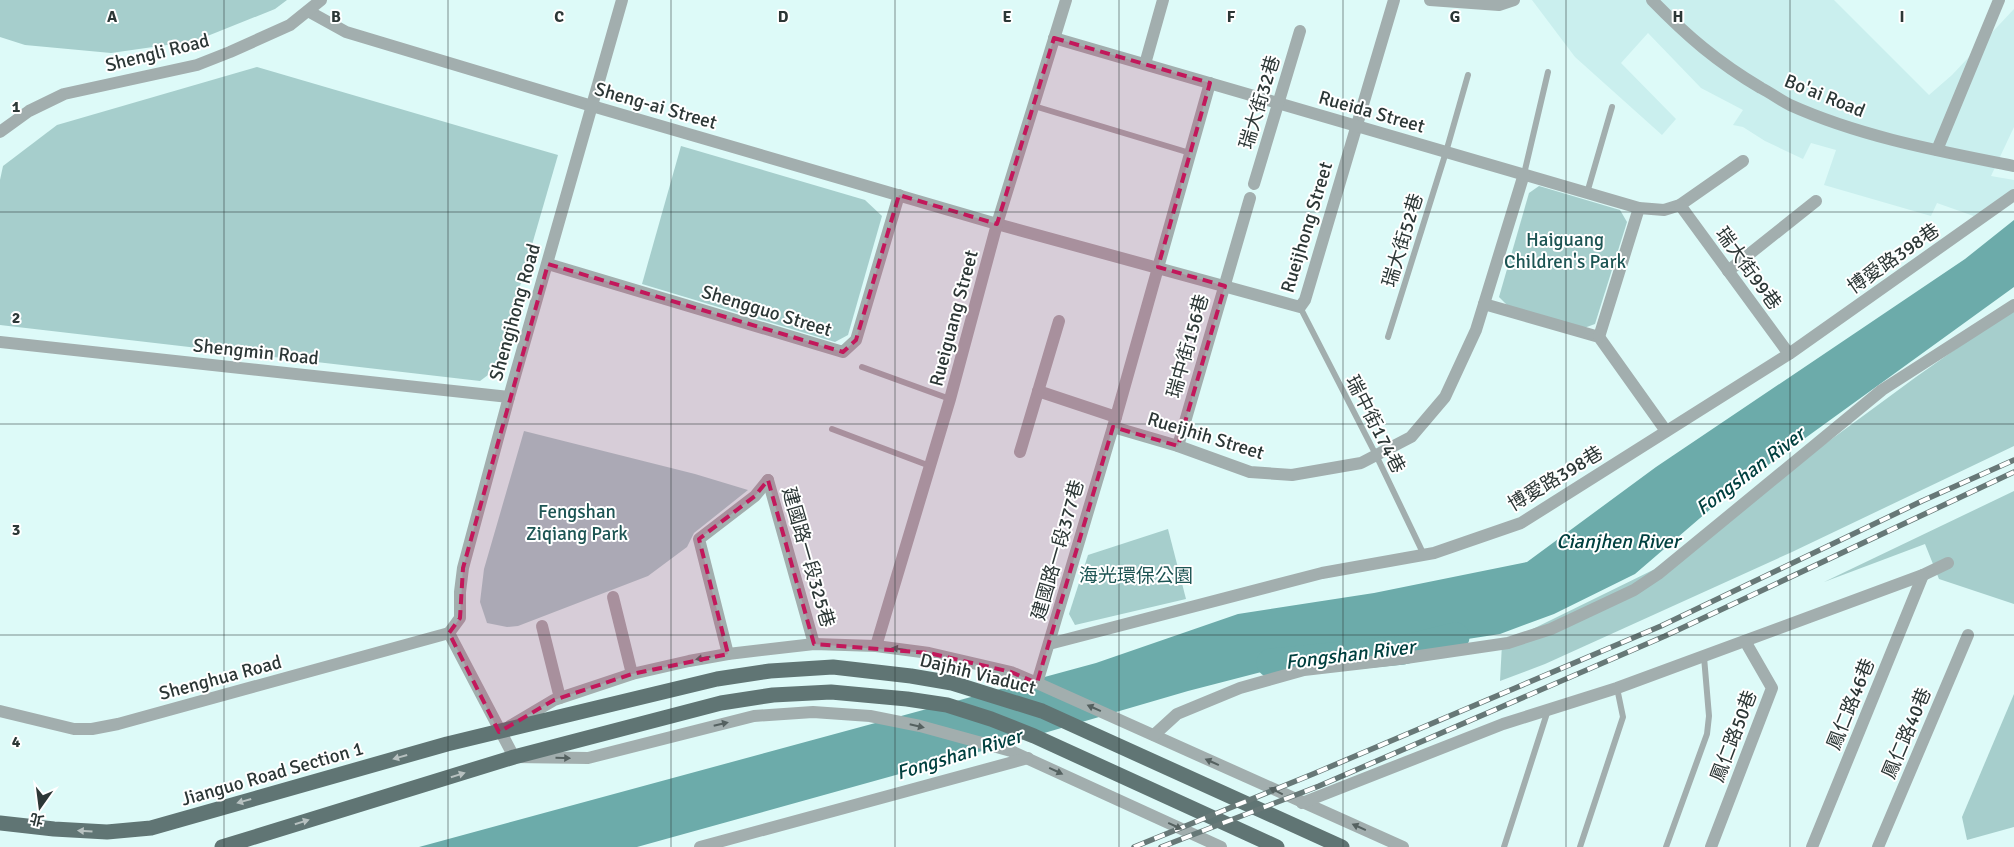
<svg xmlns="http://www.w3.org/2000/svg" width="2014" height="847" viewBox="0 0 2014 847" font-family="Signika,'Noto Sans TC',sans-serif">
<rect width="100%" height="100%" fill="#ddfaf8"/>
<polygon fill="#caefee" points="1532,0 1834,0 1929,95 1952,75 2014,9 2014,127 1991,176 2014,180 2014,190 1982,219 1937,203 1931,216 1824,185 1836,150 1811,143 1803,159 1765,141 1743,127 1733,125 1743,110 1701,88 1648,33 1621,63 1676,119 1662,135 1575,57"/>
<g fill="#a6cecc">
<polygon points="0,0 287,0 275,9 195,41 111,53 25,45 0,37"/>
<polygon points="257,67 558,155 496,369 480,381 0,325 0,180 3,166 57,125"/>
<polygon points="681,146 865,200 882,216 848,335 835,342 642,284"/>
<polygon points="1539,186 1620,210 1627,222 1595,324 1584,328 1508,306 1499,297 1529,193"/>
<polygon points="2014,308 2014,446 1792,552 1545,664 1500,681 1502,644 1655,569 1916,377"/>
<polygon points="524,431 695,474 748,490 694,533 687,547 648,576 518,626 507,627 487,623 480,602 484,569"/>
<polygon points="2014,491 2014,604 1939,579 1925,544 1824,582"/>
<polygon points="1168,529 1186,599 1075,625 1069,614 1088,555"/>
<polygon points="2014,694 2014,827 1967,840 1962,817"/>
</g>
<polygon fill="#6cabaa" points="2014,220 2014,287 1728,494 1635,574 1554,614 1500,634 1422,646 1354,648 1188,691 1000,746 637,847 419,847 1096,663 1238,614 1374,593 1527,562 1656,467 1965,259"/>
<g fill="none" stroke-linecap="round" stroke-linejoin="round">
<polyline stroke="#6cabaa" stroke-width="29" points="1271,663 1403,650 1455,637"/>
<g stroke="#a2aeae" stroke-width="6">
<polyline points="1034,106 1190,153"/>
<polyline points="1524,174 1548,72"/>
<polyline points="1587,193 1612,107"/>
<polyline points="1300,307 1376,455 1424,555"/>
<polyline points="1388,337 1446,152 1468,75"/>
<polyline points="862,367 950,399"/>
<polyline points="832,429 930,466"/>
<polyline points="1504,847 1548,710"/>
<polyline points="1580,847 1623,717 1617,688"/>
<polyline points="1666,847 1707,734 1709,716 1704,657"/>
</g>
<g stroke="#a2aeae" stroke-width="12">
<polyline points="1430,0 1499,5 1514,0"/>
<path d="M 1652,0 C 1687,36 1717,62 1761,88 C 1771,93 1780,100 1790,105 C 1861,137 1939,151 2014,166"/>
<polyline points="308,11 346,32 592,106 997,224 1300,307 1305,300 1394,0"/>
<polyline points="1054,38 1639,208 1664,210 1680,205 1743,161"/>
<polyline points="1145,64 1163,0"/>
<polyline points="0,132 29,111 64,94 197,65 230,52 290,25 321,0"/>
<polyline points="1937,150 1999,0"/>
<polyline points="1254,184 1300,31"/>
<polyline points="1680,205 1789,354"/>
<polyline points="548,264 843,352 856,340 899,195"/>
<polyline points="1728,271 1816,201"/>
<polyline points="1484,304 1599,337 1666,431"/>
<polyline points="1599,337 1639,208"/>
<polyline points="0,342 509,397"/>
<polyline points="1038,391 1116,417"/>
<polyline points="1113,427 1178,446 1250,472 1292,475 1361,463 1411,437 1445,397 1476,330 1524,174"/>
<polyline points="1178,446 1250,198"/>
<polyline points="1020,452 1059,321"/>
<polyline points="768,480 814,644"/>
<polyline points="613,597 632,674"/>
<polyline points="542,626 560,698"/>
<polyline points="449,633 514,757 588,758 754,716 813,712 870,716 920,726 1011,751 1221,847"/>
<polyline points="449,633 460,618 460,592 463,568 509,397 622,0"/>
<polyline points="1049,644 1322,573 1434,553 1521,523 1789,354 2014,195"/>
<polyline points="876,646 950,399 997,224 1066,0"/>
<polyline points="728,654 699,539 755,496 768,480"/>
<polyline points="1037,683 1116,417 1210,83"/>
<polyline points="0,711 74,729 92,729 118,724 449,633"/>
<polyline points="510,726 554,700 632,674 689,661 728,654 814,644 876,646 929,653 1011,672 1037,683 1403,847"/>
<polyline points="1154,735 1177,714 1240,688 1304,670 1399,659 1508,643 1551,629 1634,590 1658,574 1882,390 2014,305"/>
<polyline points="1302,803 1503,724 1617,688 1923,575 1948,563"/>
<polyline points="700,847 1028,758"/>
<polyline points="1711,847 1772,688 1745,641"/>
<polyline points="1812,847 1923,575"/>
<polyline points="1878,847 1968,635"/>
</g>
<g stroke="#607574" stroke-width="15">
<polyline points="0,823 54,829 107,832 151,828 447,744 717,679 770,671 833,667 911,676 952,683 1042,711 1342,847"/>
<polyline points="222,847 514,757 721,703 773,695 831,692 907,699 947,705 991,719 1034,736 1277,847"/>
</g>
<defs>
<g id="rail">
<polyline points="1134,847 1313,774 1661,626 1922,501 2014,460"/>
<polyline points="1161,847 1319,786 1665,636 2014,472"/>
</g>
</defs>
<use href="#rail" stroke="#677877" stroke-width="5.5"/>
<use href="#rail" stroke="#fff" stroke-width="4" stroke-dasharray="11" stroke-linecap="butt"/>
</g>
<defs><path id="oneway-solid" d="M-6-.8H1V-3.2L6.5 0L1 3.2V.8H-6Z" transform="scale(1.25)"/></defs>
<g fill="#556160">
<use href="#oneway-solid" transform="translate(899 649) rotate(-172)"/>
<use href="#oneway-solid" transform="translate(703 658) rotate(170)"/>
<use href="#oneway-solid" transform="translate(1094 708) rotate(-156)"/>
<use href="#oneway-solid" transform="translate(721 724) rotate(-13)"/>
<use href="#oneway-solid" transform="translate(917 726) rotate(13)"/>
<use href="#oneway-solid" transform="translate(563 758) rotate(1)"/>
<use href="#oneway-solid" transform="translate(1212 762) rotate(-156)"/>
<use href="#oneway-solid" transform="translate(1056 771) rotate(25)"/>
<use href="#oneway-solid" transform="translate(1276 791) rotate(-154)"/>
<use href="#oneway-solid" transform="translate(1175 826) rotate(25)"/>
<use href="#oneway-solid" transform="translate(1359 827) rotate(-156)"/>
</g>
<g fill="#b7c1c0">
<use href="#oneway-solid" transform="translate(400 757) rotate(164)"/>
<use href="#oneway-solid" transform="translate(458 775) rotate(-17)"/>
<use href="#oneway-solid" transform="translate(244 801) rotate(164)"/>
<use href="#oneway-solid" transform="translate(302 822) rotate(-17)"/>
<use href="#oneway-solid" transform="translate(85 831) rotate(-177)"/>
</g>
<path fill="#c2185b" fill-opacity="0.2" stroke="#c2185b" stroke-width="4" stroke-dasharray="10 6" stroke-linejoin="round" d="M 1054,38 L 1210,83 L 1158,267 L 1225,286 L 1178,446 L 1113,427 L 1037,683 L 1011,672 L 929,653 L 814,644 L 768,480 L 755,496 L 699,539 L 728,654 L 632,674 L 554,700 L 499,732 L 449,633 L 460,618 L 463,568 L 548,264 L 843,352 L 856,340 L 899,195 L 997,224 Z"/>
<path fill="none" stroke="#2c3736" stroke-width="1" stroke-opacity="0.55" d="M 224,0 L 224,847M 448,0 L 448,847M 671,0 L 671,847M 895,0 L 895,847M 1119,0 L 1119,847M 1343,0 L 1343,847M 1566,0 L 1566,847M 1790,0 L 1790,847M 0,212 L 2014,212M 0,424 L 2014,424M 0,635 L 2014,635"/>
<g text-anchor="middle" stroke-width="4" stroke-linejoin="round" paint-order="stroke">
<g font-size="19" fill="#2c3736" stroke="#fff">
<text transform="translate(157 52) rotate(-14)" y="7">Shengli Road</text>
<text transform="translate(1825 95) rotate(22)" y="7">Bo'ai Road</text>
<text transform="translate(1259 102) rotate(-73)" y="7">瑞大街32巷</text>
<text transform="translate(656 105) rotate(16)" y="7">Sheng-ai Street</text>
<text transform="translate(1372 111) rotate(16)" y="7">Rueida Street</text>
<text transform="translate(1306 227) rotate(-73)" y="7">Rueijhong Street</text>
<text transform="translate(1402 240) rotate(-73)" y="7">瑞大街52巷</text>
<text transform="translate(1893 258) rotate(-35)" y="7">博愛路398巷</text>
<text transform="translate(1749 268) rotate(54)" y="7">瑞大街99巷</text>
<text transform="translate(767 310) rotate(17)" y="7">Shengguo Street</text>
<text transform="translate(514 312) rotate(-74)" y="7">Shengjhong Road</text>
<text transform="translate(953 318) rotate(-75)" y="7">Rueiguang Street</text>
<text transform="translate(1187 346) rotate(-74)" y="7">瑞中街156巷</text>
<text transform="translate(256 351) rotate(6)" y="7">Shengmin Road</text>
<text transform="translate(1376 424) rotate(63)" y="7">瑞中街174巷</text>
<text transform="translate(1206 435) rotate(17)" y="7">Rueijhih Street</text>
<text transform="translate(1555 478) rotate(-31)" y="7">博愛路398巷</text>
<text transform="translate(1057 550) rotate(-74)" y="7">建國路一段377巷</text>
<text transform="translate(809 557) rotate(74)" y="7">建國路一段325巷</text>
<text transform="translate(978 673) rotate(14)" y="7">Dajhih Viaduct</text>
<text transform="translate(220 677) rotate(-15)" y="7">Shenghua Road</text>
<text transform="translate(1850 704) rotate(-68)" y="7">鳳仁路46巷</text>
<text transform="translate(1906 733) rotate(-67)" y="7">鳳仁路40巷</text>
<text transform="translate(1733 736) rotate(-69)" y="7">鳳仁路50巷</text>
<text transform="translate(272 773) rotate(-16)" y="7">Jianguo Road Section 1</text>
</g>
<g font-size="19" fill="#1c5453" stroke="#fff">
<text x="1565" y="246">Haiguang<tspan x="1565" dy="22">Children's Park</tspan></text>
<text x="577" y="518">Fengshan<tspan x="577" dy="22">Ziqiang Park</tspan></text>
<text x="1136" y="582">海光環保公園</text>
</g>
<g font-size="20" font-style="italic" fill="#00403f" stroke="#fff">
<text transform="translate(1750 471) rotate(-37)" y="7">Fongshan River</text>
<text x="1618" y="548">Cianjhen River</text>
<text transform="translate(1350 654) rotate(-7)" y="7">Fongshan River</text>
<text transform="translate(959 754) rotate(-17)" y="7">Fongshan River</text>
</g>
</g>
<g font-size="16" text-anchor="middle" font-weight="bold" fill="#2c3736" stroke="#fff" stroke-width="4" stroke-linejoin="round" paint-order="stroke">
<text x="112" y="22">A</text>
<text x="336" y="22">B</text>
<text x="559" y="22">C</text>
<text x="783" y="22">D</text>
<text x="1007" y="22">E</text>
<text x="1231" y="22">F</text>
<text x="1455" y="22">G</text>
<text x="1678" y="22">H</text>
<text x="1902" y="22">I</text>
<text x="16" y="112">1</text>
<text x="16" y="323">2</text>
<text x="16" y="535">3</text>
<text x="16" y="747">4</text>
</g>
<g transform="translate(40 807) rotate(194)" stroke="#ffffff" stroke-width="4" paint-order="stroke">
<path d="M0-4L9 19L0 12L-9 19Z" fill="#2c3736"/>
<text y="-8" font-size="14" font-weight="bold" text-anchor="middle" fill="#2c3736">北</text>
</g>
</svg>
